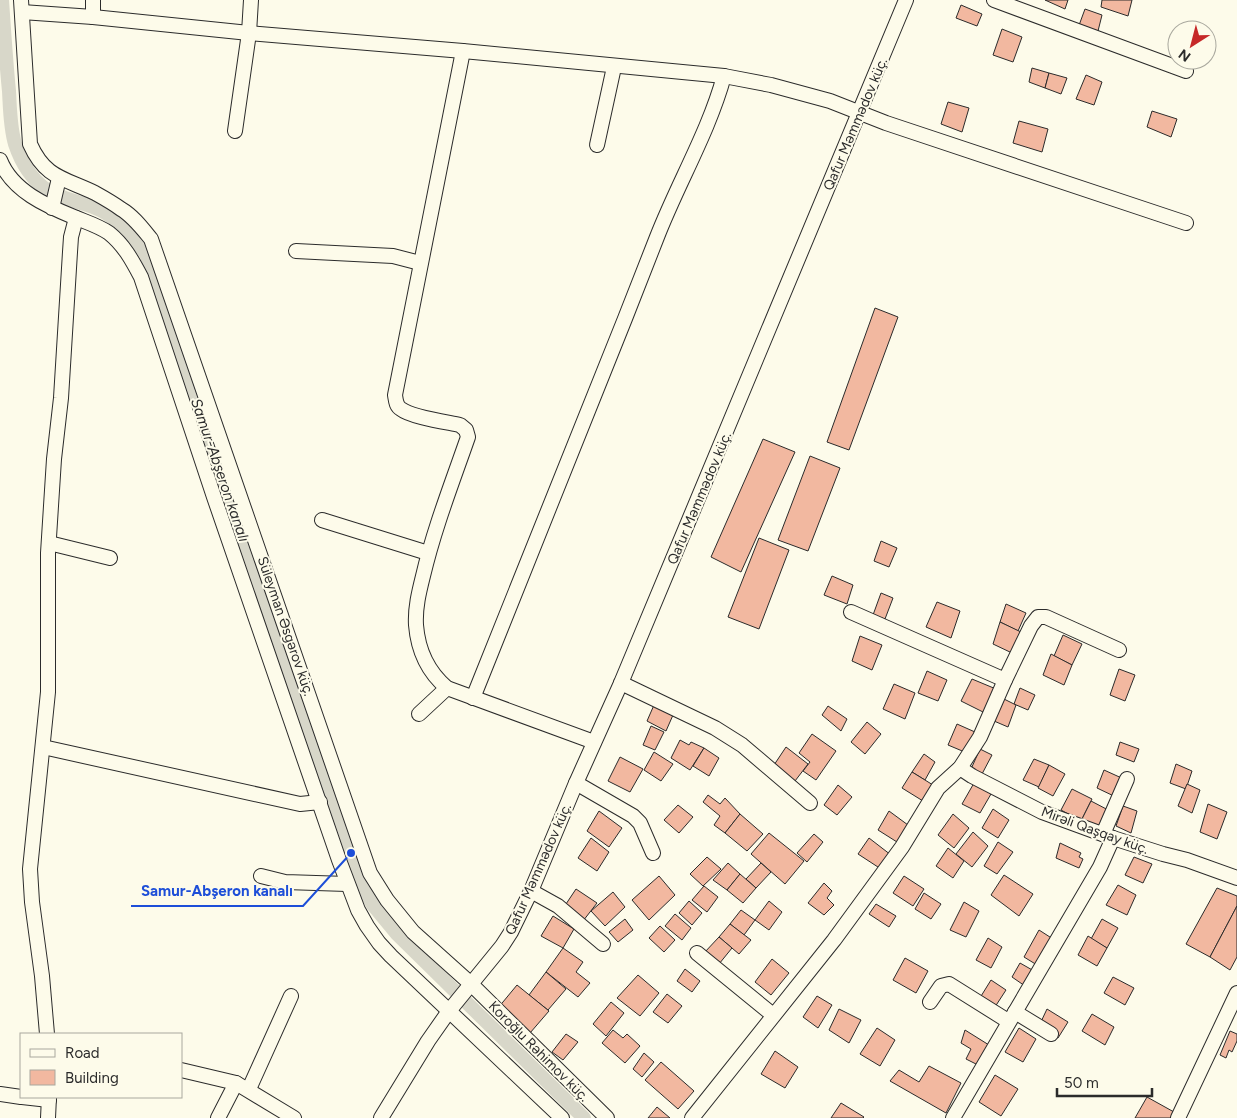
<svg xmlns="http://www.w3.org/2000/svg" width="1237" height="1118" viewBox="0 0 1237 1118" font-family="Figtree,sans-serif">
<rect width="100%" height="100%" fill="#fdfbea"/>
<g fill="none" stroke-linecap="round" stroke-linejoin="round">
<path stroke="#d8d7c9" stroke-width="14" d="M 2,0 C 4,30 6,61 9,91 C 10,108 10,127 15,144 C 21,162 31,179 47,190 C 62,199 77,201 93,207 C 117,216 131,235 146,254 L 362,886 L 373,905 L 397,934 L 584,1118"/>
</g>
<g fill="#f2b8a0" stroke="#2b2b2b">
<polygon points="1045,0 1068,0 1065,9"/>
<polygon points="1102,0 1132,0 1128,16 1101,7"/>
<polygon points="961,5 982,14 977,26 956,18"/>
<polygon points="1085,9 1102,15 1097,35 1078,28"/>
<polygon points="1002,29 1022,37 1013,62 993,55"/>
<polygon points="1032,68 1049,73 1045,88 1029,82"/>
<polygon points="1049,73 1067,78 1061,94 1045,88"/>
<polygon points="1086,75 1102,82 1094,105 1076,99"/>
<polygon points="948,102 969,108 962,132 941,124"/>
<polygon points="1152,111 1177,119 1171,137 1147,127"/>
<polygon points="1019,121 1048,129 1042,152 1013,143"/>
<polygon points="875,308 898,317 849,450 827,442"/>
<polygon points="763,439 795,452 741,572 711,557"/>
<polygon points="810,456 840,468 808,551 778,540"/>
<polygon points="759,538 789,550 759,629 728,617"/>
<polygon points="881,541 897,548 889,567 874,561"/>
<polygon points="832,576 853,585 847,604 824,595"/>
<polygon points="881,593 893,598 885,619 873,615"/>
<polygon points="937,602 960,611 951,638 926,627"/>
<polygon points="1006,604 1026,613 1018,631 1000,622"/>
<polygon points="1000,622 1021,632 1012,653 993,644"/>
<polygon points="1063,635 1082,644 1072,665 1054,656"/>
<polygon points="860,636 882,645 872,670 852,661"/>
<polygon points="1051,654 1072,665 1064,685 1043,675"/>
<polygon points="1119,669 1135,675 1125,701 1110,695"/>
<polygon points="927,671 947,680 938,701 918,693"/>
<polygon points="972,679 996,689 985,713 961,701"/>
<polygon points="894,684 915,693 905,719 883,709"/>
<polygon points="1020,688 1035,695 1028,710 1014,704"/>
<polygon points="1002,698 1016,705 1008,727 994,721"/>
<polygon points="654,705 673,715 666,731 647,721"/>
<polygon points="828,706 847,719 841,731 822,715"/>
<polygon points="867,722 881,734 865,754 851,742"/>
<polygon points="957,724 975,732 967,753 948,745"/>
<polygon points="651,726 664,732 655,750 643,745"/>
<polygon points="812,734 836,751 816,780 803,771 810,762 799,753"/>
<polygon points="680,740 689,745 691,742 704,748 690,770 671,758"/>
<polygon points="1120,742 1139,749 1134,762 1116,755"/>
<polygon points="786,747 808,764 795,781 774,765"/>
<polygon points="704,748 719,758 709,776 693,766"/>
<polygon points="980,749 992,755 982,774 971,769"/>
<polygon points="654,752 673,764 661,781 644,770"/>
<polygon points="924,754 935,762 925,780 912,772"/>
<polygon points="620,757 643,769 630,792 608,781"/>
<polygon points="1034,759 1049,765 1039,787 1023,780"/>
<polygon points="1176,764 1192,771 1186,789 1170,783"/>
<polygon points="1049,765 1065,774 1053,796 1038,788"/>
<polygon points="1104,770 1126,780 1118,798 1097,788"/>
<polygon points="912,772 933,785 923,801 902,788"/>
<polygon points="974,783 991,794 980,813 962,804"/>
<polygon points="1187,784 1200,790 1192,813 1178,806"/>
<polygon points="838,785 852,797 837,815 824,805"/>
<polygon points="1072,789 1092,799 1081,821 1061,810"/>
<polygon points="708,795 720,804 725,798 740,814 725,833 714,825 720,816 703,802"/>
<polygon points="1091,801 1112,812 1103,831 1081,821"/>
<polygon points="1208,804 1227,812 1217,839 1200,832"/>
<polygon points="678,805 693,817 679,833 664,820"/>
<polygon points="1123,806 1137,811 1131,833 1116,826"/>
<polygon points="993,809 1009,820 998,838 982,828"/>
<polygon points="599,811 622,828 609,847 587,831"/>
<polygon points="889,811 908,825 897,842 878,830"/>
<polygon points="740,814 763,834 747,851 725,833"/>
<polygon points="953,814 969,828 954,848 938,835"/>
<polygon points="973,832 988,846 972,867 956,854"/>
<polygon points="769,833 804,861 785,884 751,854"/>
<polygon points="814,834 823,842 807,862 797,853"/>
<polygon points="591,838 609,852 597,871 578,858"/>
<polygon points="869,838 891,855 881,869 858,854"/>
<polygon points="998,842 1013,852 997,874 984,866"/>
<polygon points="1060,843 1081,853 1079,857 1083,859 1079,868 1056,858"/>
<polygon points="948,848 964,861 953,878 936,866"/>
<polygon points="707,857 721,869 703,886 690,874"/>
<polygon points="1134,857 1152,864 1143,883 1125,875"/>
<polygon points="728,863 740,874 727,890 713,880"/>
<polygon points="761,863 771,872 756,888 746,879"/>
<polygon points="740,874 756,888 743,903 727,890"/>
<polygon points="1004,875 1033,894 1019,916 991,895"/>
<polygon points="659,876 675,895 649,920 632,900"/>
<polygon points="904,876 924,889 913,906 893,893"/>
<polygon points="824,883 832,891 827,898 834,905 824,915 808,903"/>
<polygon points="1118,885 1136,895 1127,915 1106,905"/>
<polygon points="704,886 718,897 707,912 692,900"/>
<polygon points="1217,888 1237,896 1237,906 1210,957 1186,944"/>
<polygon points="576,889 597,903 583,921 564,907"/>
<polygon points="613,892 625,907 605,926 591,911"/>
<polygon points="924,893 941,904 931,919 915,909"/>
<polygon points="689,901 702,913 692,925 679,913"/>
<polygon points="769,901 782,912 769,930 755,920"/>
<polygon points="964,902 979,911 966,937 950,930"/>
<polygon points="876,904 896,916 889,927 869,914"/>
<polygon points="1237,906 1237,957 1230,970 1210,957"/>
<polygon points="741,910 755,920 744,935 730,924"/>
<polygon points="675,914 691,928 682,940 665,926"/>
<polygon points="553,916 574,929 563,948 541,936"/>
<polygon points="625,919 633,930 618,942 609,932"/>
<polygon points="1102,919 1118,928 1107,948 1091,939"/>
<polygon points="730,924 751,940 739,954 719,937"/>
<polygon points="660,926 675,940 664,952 649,938"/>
<polygon points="1039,930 1053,939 1037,965 1024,957"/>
<polygon points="1088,936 1107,948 1097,966 1078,955"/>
<polygon points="719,937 732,948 719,964 704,953"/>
<polygon points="988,938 1002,947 991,968 976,960"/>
<polygon points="563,948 583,962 576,972 590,983 578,997 546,972"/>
<polygon points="905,958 928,971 916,993 893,980"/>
<polygon points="772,959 789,973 771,995 755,982"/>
<polygon points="1020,963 1034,971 1025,986 1012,977"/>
<polygon points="685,969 700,981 692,992 677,981"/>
<polygon points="546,972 566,989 548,1010 529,995"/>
<polygon points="638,975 659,993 640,1016 617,998"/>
<polygon points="1113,977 1134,988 1125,1005 1104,993"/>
<polygon points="991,980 1006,990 993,1010 978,1001"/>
<polygon points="517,985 549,1011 530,1033 498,1008"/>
<polygon points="667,994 682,1006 668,1023 653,1012"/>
<polygon points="817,996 832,1005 818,1028 803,1017"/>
<polygon points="611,1002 624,1013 606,1036 593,1024"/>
<polygon points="839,1009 861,1020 849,1043 829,1030"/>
<polygon points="1047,1009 1068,1022 1058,1038 1039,1026"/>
<polygon points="1092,1014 1114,1027 1105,1045 1082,1031"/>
<polygon points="877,1028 895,1040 880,1066 860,1054"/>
<polygon points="1019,1028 1036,1039 1023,1062 1005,1052"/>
<polygon points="613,1030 623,1038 627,1034 640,1046 625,1063 602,1043"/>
<polygon points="965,1030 989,1045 978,1065 966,1059 971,1049 961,1043"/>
<polygon points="1230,1031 1237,1034 1237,1041 1232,1052 1229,1050 1226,1058 1220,1055"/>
<polygon points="566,1034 578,1042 563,1060 552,1052"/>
<polygon points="775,1051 798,1067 785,1088 761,1074"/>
<polygon points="644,1053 654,1062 642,1077 633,1069"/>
<polygon points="661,1062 694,1091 678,1109 645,1080"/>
<polygon points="929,1066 961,1083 946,1113 890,1081 899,1070 919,1082"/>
<polygon points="995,1075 1018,1089 1001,1116 979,1102"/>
<polygon points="1147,1097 1174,1112 1171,1118 1135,1118"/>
<polygon points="841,1103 864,1117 863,1118 831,1118"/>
<polygon points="657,1107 670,1118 648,1118"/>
</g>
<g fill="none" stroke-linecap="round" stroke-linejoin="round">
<defs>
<g id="minor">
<path d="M 21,0 L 30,144 C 45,178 64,178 95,193 C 104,198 113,203 121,209 C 133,216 142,228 151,239 L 370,873 L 387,900 L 413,932 L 471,984 L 607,1118"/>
<polyline points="93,0 93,17"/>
<polyline points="994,0 1186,71"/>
<polyline points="22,12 93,17 249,33 463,51 724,76 771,85 830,101 886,123 1186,223"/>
<path d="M 463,51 L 395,395 C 396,401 396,406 401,409 C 411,417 446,422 460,425 L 466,430 L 468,437 C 452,483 434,529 423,576 C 419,592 415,608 416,625 C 418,650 428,672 447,688 L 594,742"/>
<polyline points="235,131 249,33 251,0"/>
<polyline points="597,145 614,67"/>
<path d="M 0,160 C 12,191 47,206 74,217 C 86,222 99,226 109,233 C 124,245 132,260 141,277 L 214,497 L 339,860 L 358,910 L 367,926 L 379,943 L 391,956 L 562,1118"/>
<polyline points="52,208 59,178"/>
<polyline points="296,251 393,256 420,263"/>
<polyline points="322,520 428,553"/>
<polyline points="49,543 110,558"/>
<polyline points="851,612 1005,680"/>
<polyline points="621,683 715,728 742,745 810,803"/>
<path d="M 473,698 C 535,544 597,391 657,237 C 678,183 709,131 724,76"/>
<polyline points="419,714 447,688"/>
<polyline points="43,747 300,804 320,802"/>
<polyline points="960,768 972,776 1042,812 1113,838 1163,854 1187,860 1237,878"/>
<polyline points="576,783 633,816 640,823 653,853"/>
<polyline points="1103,834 1127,779"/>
<polyline points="261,876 285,882 347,884"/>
<polyline points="531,891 558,906 603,944"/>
<polyline points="697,953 773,1015"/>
<polyline points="930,1002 941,986 949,984 1008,1021"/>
<polyline points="1015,1012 1051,1034"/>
<polyline points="47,1034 42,976 32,902 30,869 48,692 48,553 54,459 61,398 70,252 71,237 76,218"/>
<polyline points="181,1070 236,1083 294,1118"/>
<polyline points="249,1089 291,996"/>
<polyline points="0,1094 21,1097"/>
<polyline points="22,1097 49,1100"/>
<polyline points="48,1118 49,1097"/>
<polyline points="218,1118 236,1083"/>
<polyline points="381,1118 428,1041 449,1011 502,946 511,932 531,891 576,783 621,683 906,0"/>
<polyline points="692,1118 834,940 902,847 938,788 960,768 980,737 1005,680 1031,626 1038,617 1046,617 1119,650"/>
<polyline points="953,1118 1100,867 1113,838"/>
<polyline points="1178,1118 1237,993"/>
</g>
</defs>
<use href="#minor" stroke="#2b2b2b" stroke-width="16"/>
<use href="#minor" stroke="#fdfbea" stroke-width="14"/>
</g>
<g text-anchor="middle" stroke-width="4" stroke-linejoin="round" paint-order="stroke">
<g font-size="14" fill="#2b2b2b" stroke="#fdfbea">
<text transform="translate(855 124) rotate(-67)" y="5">Qafur Məmmədov küç.</text>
<text transform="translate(699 498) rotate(-67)" y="5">Qafur Məmmədov küç.</text>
<text transform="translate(286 626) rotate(71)" y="5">Süleyman Əsgərov küç.</text>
<text transform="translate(1095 830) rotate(20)" y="5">Mirəli Qaşqay küç.</text>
<text transform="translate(538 869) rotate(-66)" y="5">Qafur Məmmədov küç.</text>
<text transform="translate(539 1051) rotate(45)" y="5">Koroğlu Rəhimov küç.</text>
</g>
<g font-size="15" font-style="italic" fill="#2b2b2b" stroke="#fdfbea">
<text transform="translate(220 470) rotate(71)" y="5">Samur-Abşeron kanalı</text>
</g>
</g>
<path fill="none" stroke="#1d4ed8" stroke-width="2" d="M351 853L303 906H131"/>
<circle fill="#1d4ed8" stroke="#fdfbea" stroke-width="2" cx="351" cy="853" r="5"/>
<g font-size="15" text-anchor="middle" font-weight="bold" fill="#1d4ed8" stroke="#fdfbea" stroke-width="4" stroke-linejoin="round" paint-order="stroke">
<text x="217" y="896">Samur-Abşeron kanalı</text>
</g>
<rect x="20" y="1033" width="162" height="65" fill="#fdfbea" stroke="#a9a89e"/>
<rect x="30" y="1049" width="25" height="8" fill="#fdfbea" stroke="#a9a89e"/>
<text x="65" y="1058" font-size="15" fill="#2b2b2b">Road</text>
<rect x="30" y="1070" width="25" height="15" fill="#f2b8a0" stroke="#a9a89e"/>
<text x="65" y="1083" font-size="15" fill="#2b2b2b">Building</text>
<g transform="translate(1192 45) rotate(216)"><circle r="24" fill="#fdfbea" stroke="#a9a89e"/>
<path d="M0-4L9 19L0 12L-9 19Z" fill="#c62828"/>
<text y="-8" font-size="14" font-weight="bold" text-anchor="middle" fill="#2b2b2b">N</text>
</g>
<path d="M1057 1088v8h95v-8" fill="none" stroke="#2b2b2b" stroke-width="2.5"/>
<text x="1064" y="1088" font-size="15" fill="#2b2b2b" stroke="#fdfbea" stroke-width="4" paint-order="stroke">50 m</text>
</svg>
